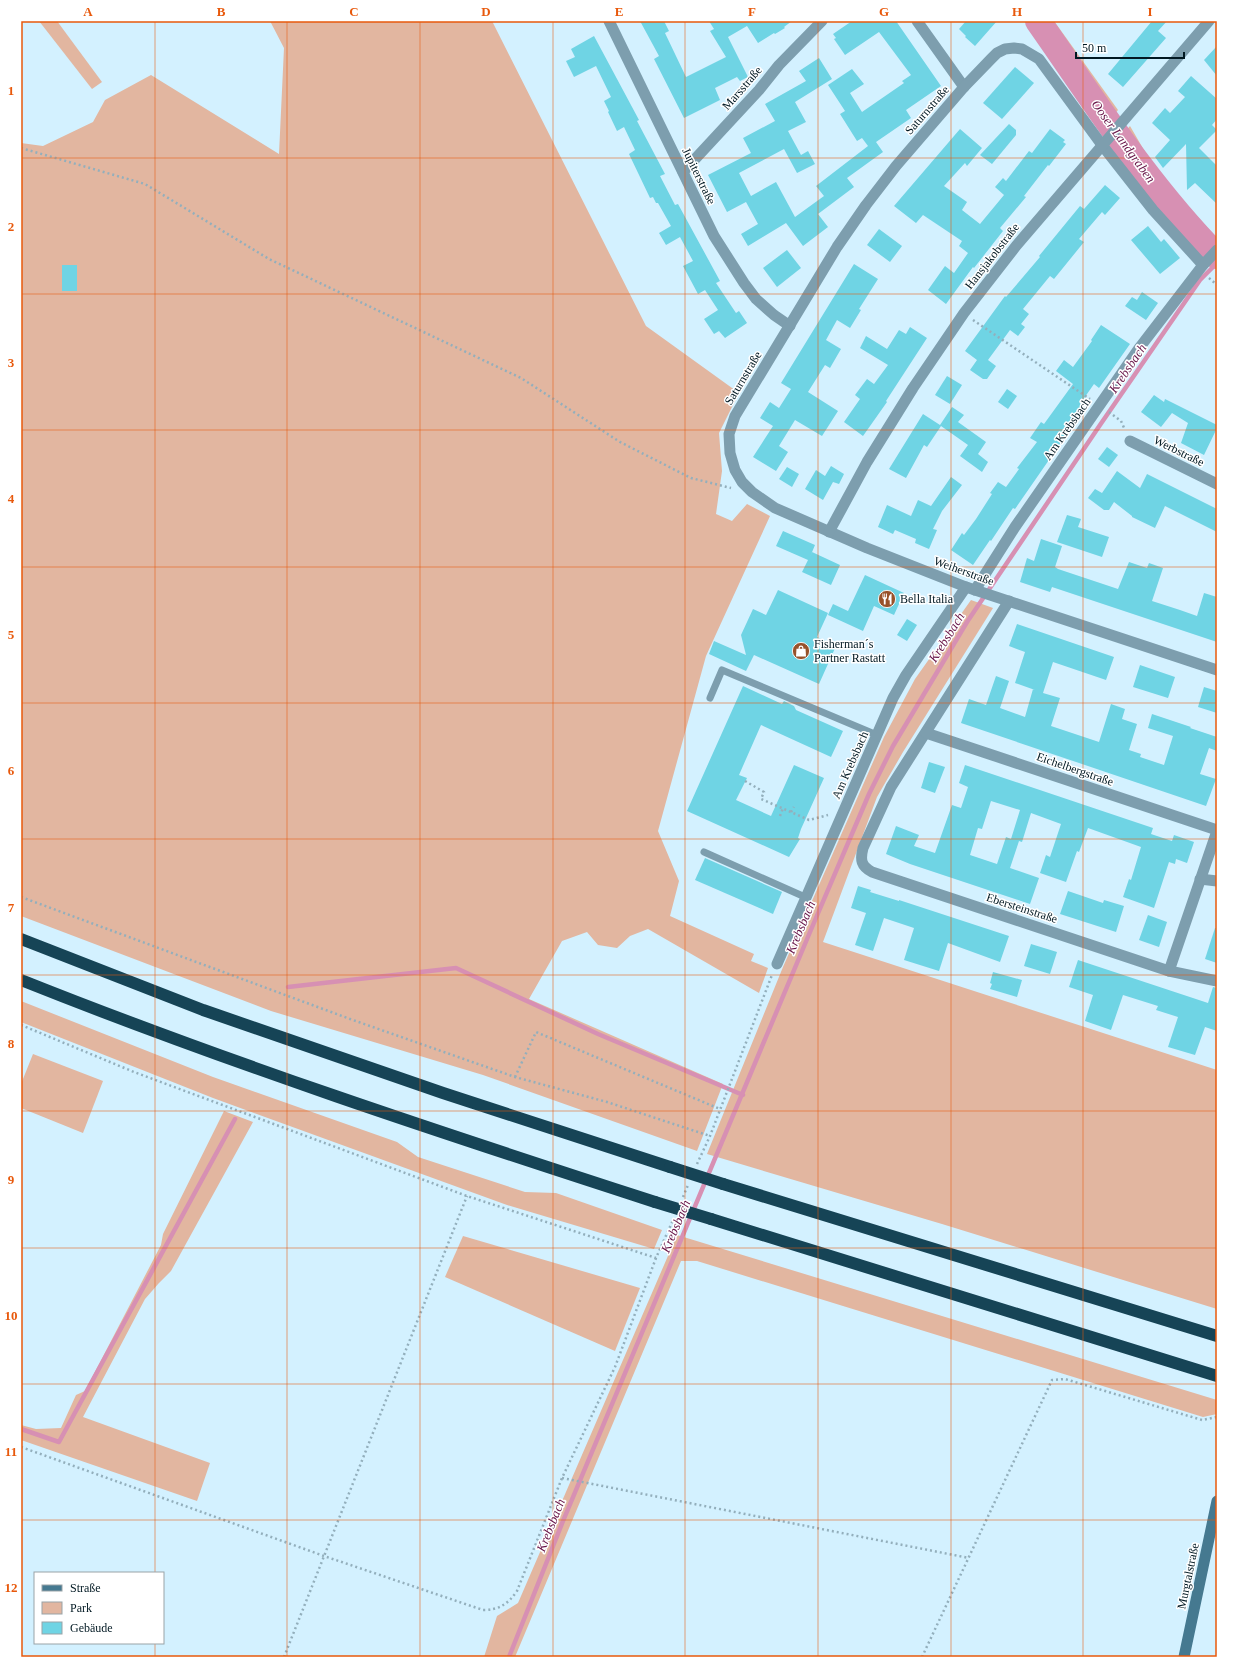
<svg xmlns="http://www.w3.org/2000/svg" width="1238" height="1678" viewBox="0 0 1238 1678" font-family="'Times New Roman',serif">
<rect width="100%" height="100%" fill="#d3f1ff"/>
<g fill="#e2b6a0">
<polygon points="39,21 57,21 102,82 92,89"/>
<polygon points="270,21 492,21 646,326 739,393 719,433 722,471 716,514 732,521 747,504 770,516 706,656 658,831 679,881 670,916 754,954 751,961 768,968 759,993 648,929 630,936 617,948 598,945 587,932 562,941 529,999 723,1084 697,1151 483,1075 271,1011 21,916 21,143 43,146 93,122 105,100 151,75 279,154 284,48"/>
<polygon points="1025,21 1054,21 1118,110 1102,129"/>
<polygon points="1130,126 1148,157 1167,183 1216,237 1203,252 1111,148"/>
<polygon points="971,600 993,608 903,752 877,797 823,942 1217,1070 1217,1309 942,1224 707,1154 783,967 884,737 915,679"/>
<polygon points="21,1001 213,1077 397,1142 418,1157 525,1192 556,1193 662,1230 654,1249 507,1205 213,1098 21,1022"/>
<polygon points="33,1054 103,1081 83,1133 21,1108 21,1084"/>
<polygon points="224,1111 253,1122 171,1271 159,1283 145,1299 83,1417 210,1463 197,1501 21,1440 21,1425 36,1429 61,1428 76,1395 85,1391 161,1245 163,1234"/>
<polygon points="677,1235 1217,1400 1217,1414 1203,1417 697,1261 681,1261 515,1657 484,1657 497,1616 518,1603"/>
<polygon points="463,1236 640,1288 615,1351 445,1277"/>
</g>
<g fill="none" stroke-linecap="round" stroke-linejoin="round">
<g stroke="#d790b3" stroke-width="4.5">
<polyline points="288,987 456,968 598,1034 743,1095"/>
<polyline points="21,1429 59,1442 235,1119"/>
<polyline points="509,1657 563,1521 810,932 869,794 893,746 967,622 1100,425 1200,280 1217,263"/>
</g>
<path stroke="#d790b3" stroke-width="26" d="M 1038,21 C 1094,101 1148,186 1217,256"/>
</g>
<g fill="#6fd4e4" fill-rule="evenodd">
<polygon points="640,21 664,21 669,31 665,33 686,77 726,57 710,31 714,29 709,21 792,21 784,27 785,28 775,34 774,33 758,43 747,26 728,37 748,77 740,81 737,77 715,88 720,100 684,118 654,59 659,56"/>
<polygon points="852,21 896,21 941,86 906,110 911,118 876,142 883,152 847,178 854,187 818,214 828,227 803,246 786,223 748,246 741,234 758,224 746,202 727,212 708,175 751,153 743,138 775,121 765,104 806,81 799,71 819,58 832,79 795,102 806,122 788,131 801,155 808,151 815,164 797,173 784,149 739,173 751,196 776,182 795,217 824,196 816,186 868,146 862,138 857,141 840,114 845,111 828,85 852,69 864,84 850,93 862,112 904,83 902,81 911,75 879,32 845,55 834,39 836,38 833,34"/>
<polygon points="966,21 997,21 975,46 965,37 966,36 959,29"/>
<polygon points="1152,21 1167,21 1158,31 1166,38 1123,87 1108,74"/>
<polygon points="594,36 639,120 637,121 665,174 660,176 675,205 678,204 720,281 716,283 736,313 739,311 747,323 725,338 719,331 714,334 704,319 718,310 705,290 698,294 683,266 693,261 680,237 666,245 659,233 671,226 658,203 656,203 653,197 650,198 629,154 635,150 624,127 617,131 608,112 609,111 604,101 611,97 596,66 574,77 566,61 575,57 571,49"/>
<polygon points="1217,46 1217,76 1204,60"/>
<polygon points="1015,67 1034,83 1002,119 983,103"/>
<polygon points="1191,76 1217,99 1217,119 1212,125 1217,130 1199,148 1217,166 1217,204 1195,183 1187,190 1186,144 1163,168 1155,157 1170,140 1152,123 1165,108 1170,113 1185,97 1178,91"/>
<polygon points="1009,124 1016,130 1016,135 992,164 980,155"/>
<polygon points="960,129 982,148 967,166 965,163 944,186 967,202 962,210 980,224 1004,195 995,187 1003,178 1006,181 1029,151 1032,153 1050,129 1065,140 1063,142 1066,144 1049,166 1048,165 1024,196 1026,197 1000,228 1003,231 974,268 973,267 946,304 928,290 945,266 954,273 968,253 959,246 962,241 923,215 916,223 894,206"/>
<polygon points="1105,185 1120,198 1105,215 1102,212 1079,239 1084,242 1054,279 1050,276 1023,309 1029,314 1021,324 1025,327 1018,336 1010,330 988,360 996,366 987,379 983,379 970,370 977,360 965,351 1005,296 1006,297 1040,257 1039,256 1080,206 1084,209"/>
<polygon points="1148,226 1161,242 1164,239 1180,258 1160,274 1131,240"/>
<polygon points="879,229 902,246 890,262 867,245"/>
<polygon points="787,250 801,268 777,287 763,268"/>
<polygon points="854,264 878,279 859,309 861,310 850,328 837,320 826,340 841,349 830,368 825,365 808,392 838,411 822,436 795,420 779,446 788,452 776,471 753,457 773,426 760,418 770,402 779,408 791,389 781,383"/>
<rect x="62" y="265" width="15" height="26"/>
<polygon points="1142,292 1158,303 1146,320 1125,306 1132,297 1137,300"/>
<polygon points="1101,325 1130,344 1099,388 1094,384 1080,404 1085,408 1015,509 1013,508 991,541 990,540 973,565 951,550 962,533 964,535 976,519 992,494 990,493 998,482 1006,487 1019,469 1017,468 1037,442 1030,438 1041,422 1044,424 1073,384 1056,371 1064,360 1073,367 1092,341 1091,340"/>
<polygon points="910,327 927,338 886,401 887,402 863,436 844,422 860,399 855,395 867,379 874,384 888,365 860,348 866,336 887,349 899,330 906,334"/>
<polygon points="947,376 962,385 950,404 935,395"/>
<polygon points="1007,389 1017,396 1008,409 998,402"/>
<polygon points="1154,395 1164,402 1165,399 1217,425 1217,428 1204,455 1181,443 1188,423 1172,413 1161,427 1141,412"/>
<polygon points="952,407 964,415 958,422 986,442 978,454 988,462 982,472 960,456 968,445 941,426 927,447 924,445 906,478 889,469 923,414 940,425"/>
<polygon points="1107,447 1118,455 1109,467 1098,459"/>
<polygon points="831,466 844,474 839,484 833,482 823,500 805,489 816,470 825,476"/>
<polygon points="787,467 799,474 792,487 779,479"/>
<polygon points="1117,471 1140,488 1147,474 1217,509 1217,532 1165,506 1155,528 1132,517 1132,516 1114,502 1109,510 1104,510 1088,498 1095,489 1102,493"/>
<polygon points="951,477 962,485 942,511 933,529 937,530 929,549 915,543 916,539 895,530 893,534 878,527 887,505 911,516 918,500 931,506"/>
<polygon points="1067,515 1081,519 1078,527 1109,537 1102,557 1057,542"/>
<polygon points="783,531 815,545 810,557 812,552 840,565 831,585 802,572 808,560 776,546"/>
<polygon points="1041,539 1062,546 1055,567 1058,569 1118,589 1129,562 1147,568 1149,563 1163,568 1152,601 1180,610 1197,616 1204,593 1217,597 1217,642 1052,587 1050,592 1020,582 1027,558 1034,561"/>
<polygon points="865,575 904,593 894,615 874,606 863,631 828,615 833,604 848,611"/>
<polygon points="778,590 828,613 817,637 836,646 819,684 754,655 746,671 709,654 714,641 746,655 741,635 753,609 766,615"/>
<polygon points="907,619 917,625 907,641 897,635"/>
<polygon points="1017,624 1114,657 1106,680 1053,662 1043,693 1060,698 1051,726 1099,742 1111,704 1125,709 1122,719 1137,724 1129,750 1141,754 1140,757 1164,765 1173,736 1148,728 1152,714 1191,727 1190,728 1217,737 1217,751 1209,748 1200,774 1216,779 1206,806 961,723 969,699 986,705 996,676 1009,681 1000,708 1025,717 1033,689 1035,690 1015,683 1025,652 1009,646"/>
<polygon points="1140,665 1175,677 1168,698 1133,687"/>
<polygon points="743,686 782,704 784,701 794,706 796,710 843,731 831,757 761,725 739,775 747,778 736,800 771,816 794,765 824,778 801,829 798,838 800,839 789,857 687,811"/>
<polygon points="1204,687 1217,691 1217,713 1198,707"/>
<polygon points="929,762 945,767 935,793 921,788"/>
<path d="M 965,765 L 1153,828 L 1151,834 L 1172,841 L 1174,835 L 1194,842 L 1187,863 L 1176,859 L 1175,864 L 1169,862 L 1154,908 L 1123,897 L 1129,879 L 1131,880 L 1141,847 L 1088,828 L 1079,852 L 1077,851 L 1066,882 L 1040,873 L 1046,855 L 1050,857 L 1061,824 L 1031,813 L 1022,842 L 1019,841 L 1010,868 L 1039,878 L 1030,904 L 910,864 L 886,854 L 896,826 L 919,835 L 914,846 L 935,853 L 952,805 L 961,808 L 968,787 L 959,783 ZM 991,801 L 1020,810 L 1011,839 L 1006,837 L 997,864 L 970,855 L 978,828 L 982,829 Z"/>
<polygon points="705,858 782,892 773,914 695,880"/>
<polygon points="858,886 871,890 870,892 899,901 899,900 1009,936 1000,962 948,943 939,971 904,960 914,928 884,918 873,951 855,945 866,913 851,908"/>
<polygon points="1068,891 1103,903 1104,900 1124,906 1116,932 1060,914"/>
<polygon points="1148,915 1167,922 1159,947 1139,940"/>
<polygon points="1215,928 1217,928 1217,963 1205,959"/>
<polygon points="1031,944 1057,952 1050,974 1024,966"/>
<polygon points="1078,960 1208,1003 1213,987 1217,988 1217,1031 1205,1027 1195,1055 1168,1047 1178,1017 1156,1010 1158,1006 1123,995 1111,1030 1085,1021 1093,995 1069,987"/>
<polygon points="993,972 1022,980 1017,997 990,989 992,984 990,983"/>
</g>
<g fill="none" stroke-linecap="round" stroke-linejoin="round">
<g stroke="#93afbc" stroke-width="2.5" stroke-dasharray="2 3" stroke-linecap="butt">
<polyline points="21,148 145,184 269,259 521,378 620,442 691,478 731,488"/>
<polyline points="1209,278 1217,285"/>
<polyline points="973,320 1090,399"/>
<polyline points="1109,412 1121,421 1125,430"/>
<polyline points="913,597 915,592"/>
<polyline points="745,781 764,792 761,799 809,820 828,815"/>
<polyline points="791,812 794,807"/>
<polyline points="780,816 783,808"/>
<polyline points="21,897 350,1019 515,1077 607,1102 710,1136"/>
<polyline points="21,1025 134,1072 467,1196 656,1258"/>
<polyline points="515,1077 536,1032 720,1109"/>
<polyline points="697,1164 710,1136 772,975"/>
<polyline points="683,1197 688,1185"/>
<path d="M 21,1447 L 324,1556 L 483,1610 C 499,1610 508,1604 517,1591 L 562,1478 L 615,1367 L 656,1258 L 673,1220"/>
<polyline points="562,1478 969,1558"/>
<polyline points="284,1657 467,1196"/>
<polyline points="922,1657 1052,1380 1065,1379 1202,1420 1217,1417"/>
</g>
<g stroke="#7d9eae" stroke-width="7">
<polyline points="710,698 722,670 877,735"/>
<polyline points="704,852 805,897"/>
</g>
<g stroke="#7d9eae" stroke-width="11">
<polyline points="609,21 714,236 744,283 756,299 774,315 790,326"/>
<polyline points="917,21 964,87"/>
<polyline points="683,172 759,90 779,65 822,21"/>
<polyline points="1203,265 1153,210 1102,145 1039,59 1022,49 1014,48 1005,49 997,53 991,59 964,87 896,166 866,205 837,247 735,416 729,434 730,453 735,470 742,482 752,492 775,508 867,548 966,587 1217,670"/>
<polyline points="1130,441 1217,484"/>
<polyline points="829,532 867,462 913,388 964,313 1016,246 1209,21"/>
<polyline points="975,590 1015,527 1140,347 1203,265 1217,250"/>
<path d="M 1009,601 L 891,787 L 863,848 C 860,860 861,866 872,872 L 1169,971 L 1217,981"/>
<polyline points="926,733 1217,830"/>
<polyline points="1200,879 1217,881"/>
<polyline points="777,964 893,698 906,675 966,587"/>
<polyline points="1169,971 1217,831"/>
</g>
<polyline stroke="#457990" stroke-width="11" points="1184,1657 1217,1501"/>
<g stroke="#164456" stroke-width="12">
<polyline points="21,939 203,1010 443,1093 670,1167"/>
<path d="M 21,980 C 229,1063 442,1133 655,1202"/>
<polyline points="723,1184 1217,1336"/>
<polyline points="711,1219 1217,1376"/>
</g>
<g stroke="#164456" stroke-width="12">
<polyline points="670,1167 723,1184"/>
<polyline points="655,1202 711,1219"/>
</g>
</g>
<path fill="none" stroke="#e8590c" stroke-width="1" stroke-opacity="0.55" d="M 155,21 L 155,1573M 287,21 L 287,1657M 420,21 L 420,1657M 553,21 L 553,1657M 685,21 L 685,1657M 818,21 L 818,1657M 951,21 L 951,1657M 1083,21 L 1083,1657M 21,158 L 1217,158M 21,294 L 1217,294M 21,430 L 1217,430M 21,567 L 1217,567M 21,703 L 1217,703M 21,839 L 1217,839M 21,975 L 1217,975M 21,1111 L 1217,1111M 21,1248 L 1217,1248M 21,1384 L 1217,1384M 21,1520 L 1217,1520M 155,1643 L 155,1657"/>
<defs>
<symbol id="restaurant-disc" viewBox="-11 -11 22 22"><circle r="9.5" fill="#98522a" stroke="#fff"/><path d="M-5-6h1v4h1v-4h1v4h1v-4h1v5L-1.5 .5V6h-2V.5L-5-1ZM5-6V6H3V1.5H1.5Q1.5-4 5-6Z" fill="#fff"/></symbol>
<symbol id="shop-disc" viewBox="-11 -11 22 22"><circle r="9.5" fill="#98522a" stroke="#fff"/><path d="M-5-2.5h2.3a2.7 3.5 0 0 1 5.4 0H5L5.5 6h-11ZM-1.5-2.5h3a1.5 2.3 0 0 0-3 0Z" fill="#fff"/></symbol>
</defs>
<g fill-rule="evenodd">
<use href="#restaurant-disc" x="877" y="589" width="20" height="20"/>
<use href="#shop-disc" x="791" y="641" width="20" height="20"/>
</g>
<g text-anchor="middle" stroke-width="3" stroke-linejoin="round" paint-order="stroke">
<g font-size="12" fill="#011822" stroke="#fff">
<text transform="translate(742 88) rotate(-49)" y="4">Marsstraße</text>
<text transform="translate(927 110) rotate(-49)" y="4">Saturnstraße</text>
<text transform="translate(699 176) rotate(64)" y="4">Jupiterstraße</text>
<text transform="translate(992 256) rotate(-52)" y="4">Hansjakobstraße</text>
<text transform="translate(743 378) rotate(-59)" y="4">Saturnstraße</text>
<text transform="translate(1067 429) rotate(-55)" y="4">Am Krebsbach</text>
<text transform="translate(1179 451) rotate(26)" y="4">Werbstraße</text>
<text transform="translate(964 571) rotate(20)" y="4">Weiherstraße</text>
<text transform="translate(850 765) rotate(-66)" y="4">Am Krebsbach</text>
<text transform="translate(1075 769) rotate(19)" y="4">Eichelbergstraße</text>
<text transform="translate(1022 908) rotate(18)" y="4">Ebersteinstraße</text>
<text transform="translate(1188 1576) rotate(-78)" y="4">Murgtalstraße</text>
</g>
<g font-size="12" fill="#011822" stroke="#fff" text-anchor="start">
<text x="900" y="603">Bella Italia</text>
<text x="814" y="648">Fisherman´s<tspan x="814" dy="14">Partner Rastatt</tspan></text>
</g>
<g font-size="13" font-style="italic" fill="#661246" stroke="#fff">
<text transform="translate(1124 141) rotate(54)" y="5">Ooser Landgraben</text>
<text transform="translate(1127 368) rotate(-56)" y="5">Krebsbach</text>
<text transform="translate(946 637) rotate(-58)" y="5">Krebsbach</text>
<text transform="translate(800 927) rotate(-67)" y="5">Krebsbach</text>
<text transform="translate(675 1226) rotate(-67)" y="5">Krebsbach</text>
<text transform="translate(550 1525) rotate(-68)" y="5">Krebsbach</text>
</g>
</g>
<rect width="1238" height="1678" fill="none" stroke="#ffffff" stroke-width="44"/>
<rect x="34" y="1572" width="130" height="72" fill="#ffffff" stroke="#99a3a7"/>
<rect x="42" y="1585" width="20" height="6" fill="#457990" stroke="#99a3a7"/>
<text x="70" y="1592" font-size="12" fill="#011822">Straße</text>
<rect x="42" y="1602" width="20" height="12" fill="#e2b6a0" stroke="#99a3a7"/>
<text x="70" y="1612" font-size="12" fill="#011822">Park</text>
<rect x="42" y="1622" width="20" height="12" fill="#6fd4e4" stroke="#99a3a7"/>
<text x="70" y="1632" font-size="12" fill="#011822">Gebäude</text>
<path d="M1076 52v6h108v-6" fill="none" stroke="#011822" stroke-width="2"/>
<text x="1082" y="52" font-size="12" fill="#011822" stroke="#ffffff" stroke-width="3" paint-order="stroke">50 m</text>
<rect x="22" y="22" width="1194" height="1634" fill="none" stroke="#e8590c" stroke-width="1.5"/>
<g font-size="13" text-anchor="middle" font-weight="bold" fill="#e8590c">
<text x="88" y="16">A</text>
<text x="221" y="16">B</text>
<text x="354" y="16">C</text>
<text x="486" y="16">D</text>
<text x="619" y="16">E</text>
<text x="752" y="16">F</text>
<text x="884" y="16">G</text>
<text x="1017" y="16">H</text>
<text x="1150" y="16">I</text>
<text x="11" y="95">1</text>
<text x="11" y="231">2</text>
<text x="11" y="367">3</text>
<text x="11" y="503">4</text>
<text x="11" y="639">5</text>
<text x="11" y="775">6</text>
<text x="11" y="912">7</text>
<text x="11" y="1048">8</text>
<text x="11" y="1184">9</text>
<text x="11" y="1320">10</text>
<text x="11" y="1456">11</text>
<text x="11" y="1592">12</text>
</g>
</svg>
